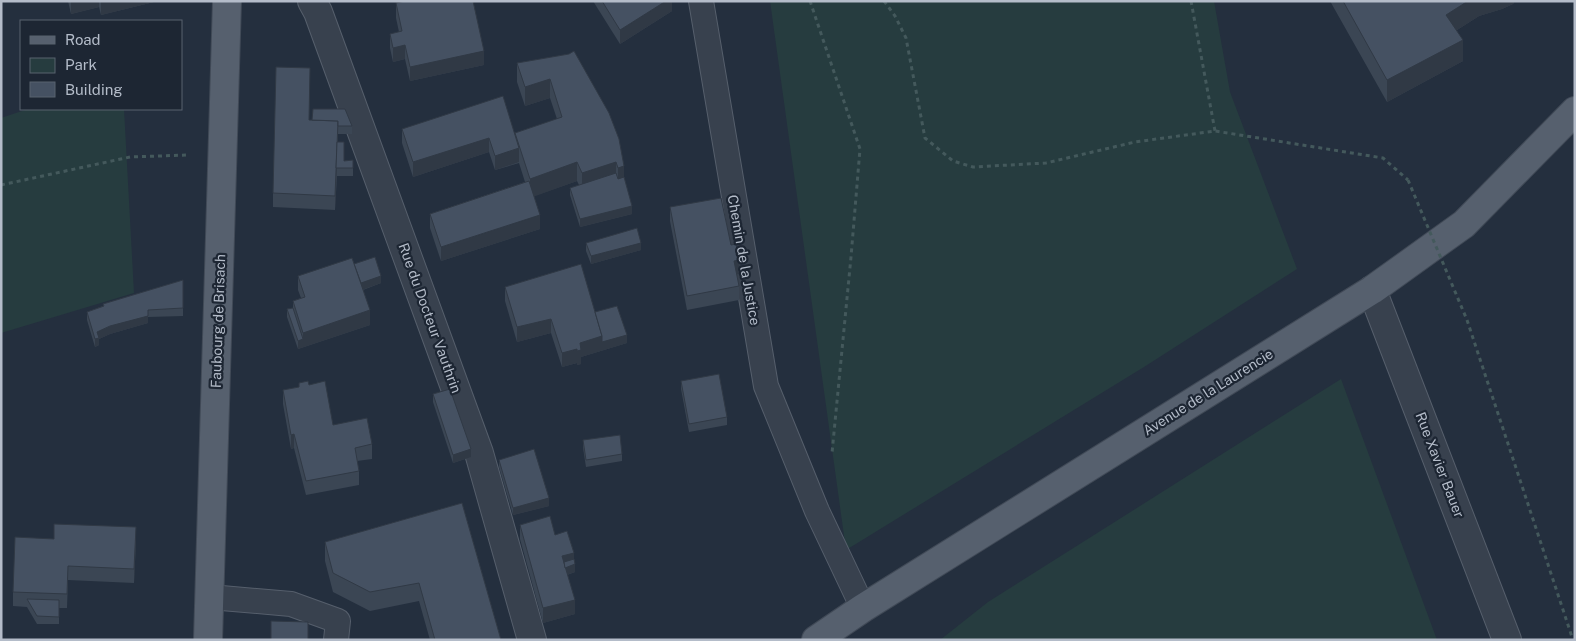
<svg xmlns="http://www.w3.org/2000/svg" width="1576" height="641" viewBox="0 0 1576 641" font-family="'Public Sans',sans-serif">
<rect width="100%" height="100%" fill="#242f3e"/>
<g fill="#263c3f">
<polygon points="770,1 1214,1 1230,92 1297,269 1144,367 846,550"/>
<polygon points="28,109 124,109 134,293 1,333 1,118"/>
<polygon points="1341,379 1437,640 940,640 988,602"/>
</g>
<g fill="none" stroke-linecap="round" stroke-linejoin="round">
<defs>
<g id="lane">
<polyline points="701,1 766,386 817,511 863,608"/>
<polyline points="210,597 291,604 338,621 336,640"/>
</g>
<g id="street">
<polyline points="312,1 318,12 479,453 532,640"/>
<polyline points="1372,290 1507,640"/>
</g>
<g id="primary">
<polyline points="208,640 227,1"/>
<polyline points="816,640 863,608 1372,290 1464,224 1575,111"/>
</g>
</defs>
<use href="#lane" stroke="#565f6c" stroke-width="26"/>
<use href="#street" stroke="#565f6c" stroke-width="30"/>
<use href="#primary" stroke="#414a57" stroke-width="30"/>
<g stroke="#44595c" stroke-width="3" stroke-dasharray="4 4" stroke-linecap="butt">
<polyline points="810,1 860,149 851,257 832,453"/>
<polyline points="884,1 895,16 906,38 925,138 953,161 973,167 1046,163 1135,142 1215,131 1383,158 1408,180"/>
<polyline points="1191,1 1215,131"/>
<polyline points="1,185 130,157 187,155"/>
<polyline points="1467,320 1573,640"/>
</g>
<use href="#lane" stroke="#38414e" stroke-width="24"/>
<use href="#street" stroke="#38414e" stroke-width="28"/>
<use href="#primary" stroke="#56606e" stroke-width="28"/>
<polyline stroke="#44595c" stroke-width="3" stroke-dasharray="4 4" stroke-linecap="butt" points="1408,180 1467,320"/>
</g>
<g fill="#3b4654">
<polygon points="68,1 158,1 101,15 99,7 71,14"/>
<polygon points="593,1 672,1 672,11 620,44"/>
<polygon points="1330,1 1515,1 1513,4 1502,9 1479,16 1457,30 1463,61 1387,102"/>
<polygon points="396,3 484,65 410,81 405,59 393,62 390,48 390,34 399,32 396,18"/>
<polygon points="569,54 624,177 632,214 580,227 570,195 570,188 579,185 577,181 534,196 540,229 441,261 430,228 430,214 525,182 519,163 495,170 489,152 413,177 402,143 402,129 515,136 515,133 557,119 550,98 525,106 517,82 517,63"/>
<polygon points="309,120 352,126 352,134 338,134 338,142 344,161 353,160 353,176 337,176 335,210 273,207 273,193"/>
<polygon points="670,207 731,245 739,274 737,275 739,286 739,300 687,310 670,221"/>
<polygon points="586,243 641,250 591,264 586,251"/>
<polygon points="354,264 381,283 363,290 370,325 298,349 287,317 287,309 293,308 293,301 301,298 298,290 298,276"/>
<polygon points="183,280 183,316 148,317 148,323 110,334 99,339 99,345 95,347 87,320 87,312 103,306 103,304"/>
<polygon points="505,287 595,312 627,343 581,357 581,364 577,365 577,363 562,367 551,333 517,342 505,301"/>
<polygon points="681,381 727,417 727,425 689,432 681,389"/>
<polygon points="309,385 333,425 372,444 372,459 357,461 359,471 359,485 306,495 294,448 291,449 283,404 283,390"/>
<polygon points="433,394 471,457 453,463 433,402"/>
<polygon points="583,440 622,454 622,461 586,467 583,448"/>
<polygon points="499,460 549,506 513,515 499,467"/>
<polygon points="462,503 501,640 430,640 419,601 370,611 333,592 325,561 325,542"/>
<polygon points="520,525 555,535 574,559 575,572 567,575 575,614 543,623 520,539"/>
<polygon points="54,539 136,541 134,583 68,580 67,608 59,608 59,624 37,624 27,607 13,606 13,592"/>
</g>
<g fill="#303945">
<polygon points="71,1 99,1 99,7 71,14"/>
<polygon points="101,1 158,1 101,15"/>
<polygon points="666,1 672,1 672,11 620,44 620,30"/>
<polygon points="1468,1 1515,1 1513,4 1502,9 1479,16 1446,37 1446,15"/>
<polygon points="1463,40 1463,61 1387,102 1387,80"/>
<polygon points="405,45 405,59 393,62 393,48"/>
<polygon points="484,51 484,65 410,81 410,67"/>
<polygon points="550,79 550,98 525,106 525,87"/>
<polygon points="338,121 338,135 335,210 335,196"/>
<polygon points="489,138 489,152 413,177 413,162"/>
<polygon points="519,148 519,162 495,170 495,156"/>
<polygon points="577,162 577,181 530,198 530,179"/>
<polygon points="616,162 616,181 582,192 582,173"/>
<polygon points="624,166 624,185 618,187 618,168"/>
<polygon points="632,206 632,214 580,227 580,219"/>
<polygon points="540,215 540,229 441,261 441,247"/>
<polygon points="641,243 641,250 591,264 591,256"/>
<polygon points="739,260 739,274 734,275 734,261"/>
<polygon points="381,276 381,283 359,291 359,283"/>
<polygon points="148,310 148,323 110,334 99,339 99,345 95,347 95,339 97,332"/>
<polygon points="370,310 370,325 298,349 298,341 303,339 303,333"/>
<polygon points="551,319 551,333 517,342 517,327"/>
<polygon points="627,335 627,343 581,357 581,364 577,365 577,351 580,343 602,336"/>
<polygon points="577,349 577,363 562,367 562,353"/>
<polygon points="294,434 294,448 291,449 291,435"/>
<polygon points="471,449 471,457 453,463 453,455"/>
<polygon points="549,498 549,506 513,515 513,508"/>
<polygon points="136,527 136,541 134,583 134,569"/>
<polygon points="574,553 574,565 575,564 575,572 563,576 562,556"/>
<polygon points="575,600 575,614 543,623 543,608"/>
</g>
<g fill="#455162" stroke="#303945">
<polygon points="405,1 473,1 484,51 410,67 405,45 393,48 390,34 402,31 396,3"/>
<polygon points="602,1 666,1 620,30"/>
<polygon points="1343,1 1468,1 1446,15 1463,40 1387,80"/>
<polygon points="574,51 609,113 619,139 624,166 618,168 616,162 582,173 577,162 530,179 515,133 562,117 550,79 525,87 517,63 569,54"/>
<polygon points="276,67 310,68 309,120 338,121 335,196 273,193"/>
<polygon points="503,96 519,148 495,156 489,138 413,162 402,129"/>
<polygon points="313,109 345,109 352,126 338,126 338,121 312,120"/>
<polygon points="337,142 344,142 344,161 353,160 353,168 336,168"/>
<polygon points="616,173 618,179 624,177 632,206 580,219 570,188"/>
<polygon points="529,181 540,215 441,247 430,214"/>
<polygon points="721,198 731,245 736,244 739,260 734,261 739,286 687,296 670,207"/>
<polygon points="637,228 641,243 591,256 586,243"/>
<polygon points="375,257 381,276 361,283 354,264"/>
<polygon points="352,258 370,310 303,333 293,301 305,297 298,276"/>
<polygon points="581,264 602,336 580,343 581,350 577,351 577,349 562,353 551,319 517,327 505,287"/>
<polygon points="183,280 183,308 148,310 148,316 110,326 97,332 99,338 95,339 87,312 104,306 103,304"/>
<polygon points="617,306 627,335 602,342 602,336 595,312"/>
<polygon points="293,308 303,339 298,341 287,309"/>
<polygon points="719,374 727,417 689,424 681,381"/>
<polygon points="308,381 309,385 325,381 333,425 367,418 372,444 355,448 359,471 306,481 294,434 291,435 283,390 299,387 299,383"/>
<polygon points="450,389 471,449 453,455 433,394"/>
<polygon points="620,435 622,454 586,460 583,440"/>
<polygon points="534,449 549,498 513,508 499,460"/>
<polygon points="462,503 501,640 435,640 419,583 370,592 333,573 325,542"/>
<polygon points="550,516 555,535 567,531 574,553 562,556 575,600 543,608 520,525"/>
<polygon points="54,524 136,527 134,569 68,566 67,594 13,592 15,537 54,539"/>
<polygon points="574,559 575,564 565,568 564,562"/>
<polygon points="27,599 59,600 59,617 37,616"/>
<polygon points="271,621 308,622 308,640 271,640"/>
</g>
<g text-anchor="middle" stroke-width="4.5" stroke-linejoin="round" paint-order="stroke">
<g font-size="14" fill="#b4bcc9" stroke="#1d2633">
<text transform="translate(744 260) rotate(80)" y="5">Chemin de la Justice</text>
<text transform="translate(430 318) rotate(70)" y="5">Rue du Docteur Vauthrin</text>
<text transform="translate(218 321) rotate(-88)" y="5">Faubourg de Brisach</text>
<text transform="translate(1208 392) rotate(-32)" y="5">Avenue de la Laurencie</text>
<text transform="translate(1440 465) rotate(69)" y="5">Rue Xavier Bauer</text>
</g>
</g>
<rect width="1576" height="641" fill="none" stroke="#b4bcc9" stroke-width="5"/>
<rect x="20" y="20" width="162" height="90" fill="#1d2633" stroke="#59626f"/>
<rect x="30" y="36" width="25" height="8" fill="#56606e" stroke="#59626f"/>
<text x="65" y="45" font-size="15" fill="#b4bcc9">Road</text>
<rect x="30" y="58" width="25" height="15" fill="#263c3f" stroke="#59626f"/>
<text x="65" y="70" font-size="15" fill="#b4bcc9">Park</text>
<rect x="30" y="82" width="25" height="15" fill="#455162" stroke="#59626f"/>
<text x="65" y="95" font-size="15" fill="#b4bcc9">Building</text>
</svg>
